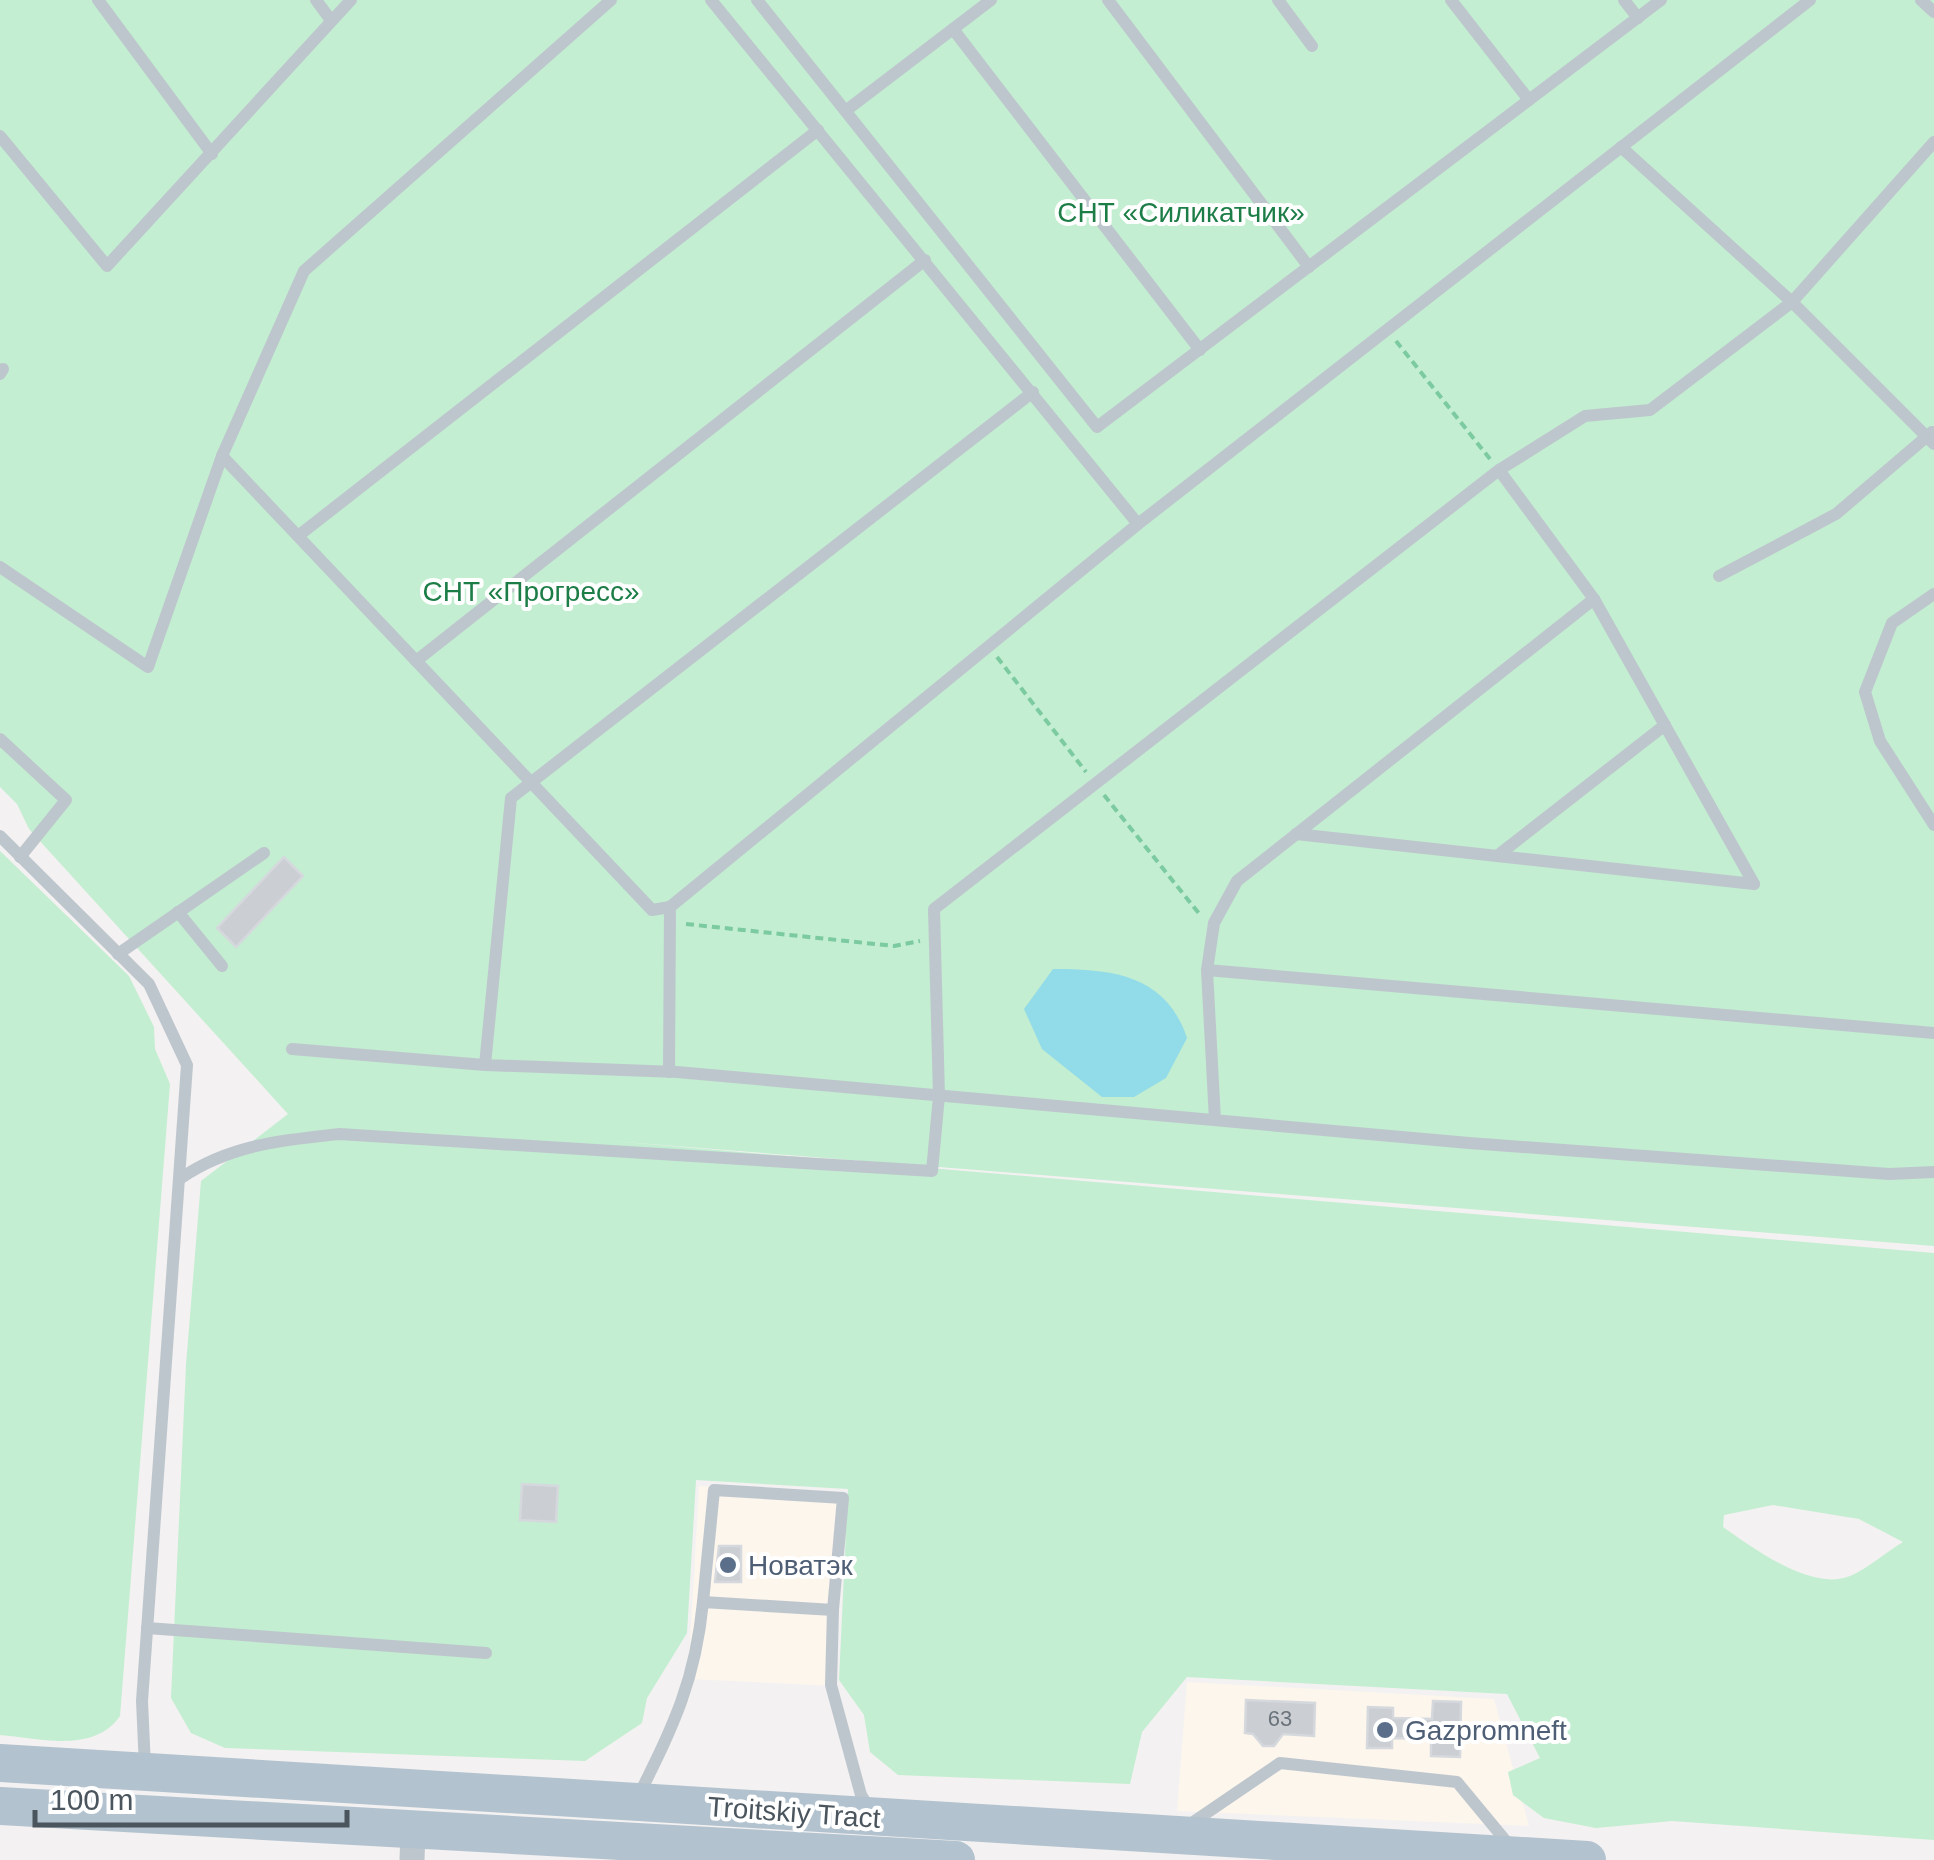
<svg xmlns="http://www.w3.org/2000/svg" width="1934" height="1860" viewBox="0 0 1934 1860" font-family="Helvetica,sans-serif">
<rect width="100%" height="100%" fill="#f3f1f1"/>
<g fill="#fcf6ed">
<polygon points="699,1486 846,1493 835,1686 688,1679"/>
<polygon points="1187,1682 1494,1699 1529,1826 1177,1811"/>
</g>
<g fill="#c3eed1" fill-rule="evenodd">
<path d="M 0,0 L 1934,0 L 1934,1246 L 612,1141 L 1934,1253 L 1934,1840 L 1672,1821 L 1596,1828 L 1544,1818 L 1513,1795 L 1508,1772 L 1540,1758 L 1507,1694 L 1187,1677 L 1142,1732 L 1130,1784 L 898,1775 L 870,1752 L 864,1715 L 839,1680 L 848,1489 L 696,1480 L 687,1633 L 647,1698 L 642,1723 L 585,1761 L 225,1748 L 191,1733 L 171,1698 L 186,1365 L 201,1181 L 288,1114 L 29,829 L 17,804 L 0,787 ZM 1773,1505 L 1859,1519 L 1903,1542 C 1886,1552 1869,1568 1850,1576 C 1812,1592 1753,1548 1723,1527 L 1724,1515 Z"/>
<path d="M 0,851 L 129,976 L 154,1027 L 155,1049 L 170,1084 L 120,1716 C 94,1754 39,1738 0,1735 Z"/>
</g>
<path fill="#92dbe8" d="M 1053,969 C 1113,969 1166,975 1187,1038 L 1166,1078 L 1134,1097 L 1102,1097 L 1042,1049 L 1024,1009 Z"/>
<g fill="#cbced3" stroke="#d5d8dc" stroke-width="2.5">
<polygon points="284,857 303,876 236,947 217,928"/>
<polygon points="522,1484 558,1486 556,1522 520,1520"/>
<polygon points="719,1546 741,1546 741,1582 715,1582"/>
<polygon points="1246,1700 1315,1703 1314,1736 1283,1734 1274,1746 1263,1746 1253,1734 1245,1733"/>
<polygon points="1433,1701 1461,1702 1460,1757 1431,1756 1431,1739 1392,1738 1392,1748 1367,1748 1368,1707 1393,1708 1393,1718 1432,1719"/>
</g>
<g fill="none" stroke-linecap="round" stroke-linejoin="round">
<g stroke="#7cca9f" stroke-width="4" stroke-dasharray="8 5" stroke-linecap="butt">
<polyline points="1396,341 1490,459"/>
<polyline points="997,657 1086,772"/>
<polyline points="1104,795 1201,916"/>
<polyline points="686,924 894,946 920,941"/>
</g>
<g stroke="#bec6cd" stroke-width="12">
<polyline points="98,0 212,154"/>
<polyline points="316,0 330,19"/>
<polyline points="757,0 1097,427 1661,0"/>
<polyline points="1108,0 1309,267"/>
<polyline points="1278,0 1312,46"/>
<polyline points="1451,0 1529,100"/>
<polyline points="1624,0 1638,18"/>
<polyline points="1921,0 1934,12"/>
<polyline points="953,29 1200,350"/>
<polyline points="848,109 991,0"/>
<polyline points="0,136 107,266 351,0"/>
<polyline points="1621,147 1792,302 1934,444"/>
<polyline points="0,374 3,369"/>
<polyline points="1033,392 511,798 485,1065 677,1072 1469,1143 1889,1174 1934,1172"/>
<polyline points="222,456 652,910 670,907"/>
<polyline points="1499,470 1594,599 1754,884"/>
<polyline points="1138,524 1810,0"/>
<polyline points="298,536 818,130"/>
<polyline points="0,567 148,667 222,456 304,271 611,0"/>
<polyline points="1719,576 1836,514 1932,432"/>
<polyline points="1934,594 1892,623 1865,692 1880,741 1934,825"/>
<polyline points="416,661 925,260"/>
<polyline points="0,739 66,800 20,857"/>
<polyline points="1296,834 1754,884"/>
<polyline points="0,836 149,984 187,1065 142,1701 145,1767"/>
<polyline points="1497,856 1665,725"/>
<polyline points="178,912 222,966"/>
<polyline points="118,954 264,853"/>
<polyline points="1207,970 1934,1033"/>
<polyline points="292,1049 485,1065"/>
<polyline points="669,1072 670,907 1138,524 711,0"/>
<polyline points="1215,1120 1207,970 1214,923 1237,881 1594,599"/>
<path d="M 181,1178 C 229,1145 282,1140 339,1134 L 932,1171 L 939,1096 L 934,909 L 1499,470 L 1585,416 L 1650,410 L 1792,302 L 1934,142"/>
<polyline points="703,1602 714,1490 843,1498 833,1610"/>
<polyline points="147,1628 486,1653"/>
<path d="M 638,1797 C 673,1726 695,1683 703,1602 L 833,1610 L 831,1685 L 861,1795 L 871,1811"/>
<polyline points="1186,1827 1280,1763 1457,1782 1510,1846"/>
</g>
<polyline stroke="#bec6cd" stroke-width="25" points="412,1860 413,1831"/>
<g stroke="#b2c2ce" stroke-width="38">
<polyline points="0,1763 1587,1860"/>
<polyline points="0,1806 956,1860"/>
</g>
</g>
<g fill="#5c6f8a" stroke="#fff" stroke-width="4">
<circle cx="728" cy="1565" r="10"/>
<circle cx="1385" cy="1730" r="10"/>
</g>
<g text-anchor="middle" stroke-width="8" stroke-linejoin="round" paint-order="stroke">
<g font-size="22" fill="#6a737b">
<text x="1280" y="1726">63</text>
</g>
<g font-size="28" fill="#1c7d47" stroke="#fff">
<text x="1181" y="222">СНТ «Силикатчик»</text>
<text x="531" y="601">СНТ «Прогресс»</text>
</g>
<g font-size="28" fill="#4e5e75" stroke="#fff" text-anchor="start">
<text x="748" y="1575">Новатэк</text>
<text x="1405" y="1740">Gazpromneft</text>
</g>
<g font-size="28" fill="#4a555e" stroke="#fff">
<text transform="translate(794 1812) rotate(4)" y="10">Troitskiy Tract</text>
</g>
</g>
<path d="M35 1810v15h312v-15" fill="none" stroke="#4a555e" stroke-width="5"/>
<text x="50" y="1810" font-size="30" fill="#4a555e" stroke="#ffffff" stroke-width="8" paint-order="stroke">100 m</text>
</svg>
